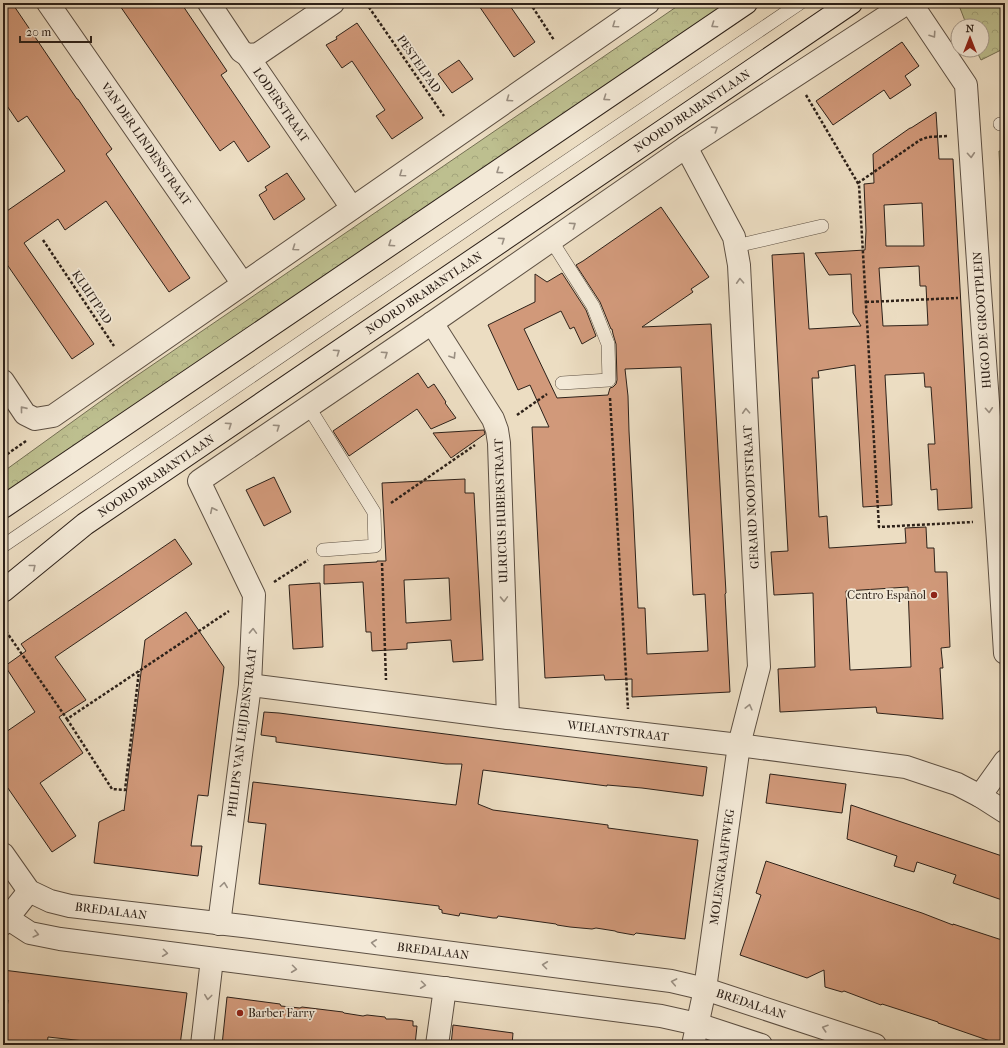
<svg xmlns="http://www.w3.org/2000/svg" width="1008" height="1048" viewBox="0 0 1008 1048" font-family="'IM FELL French Canon',serif">
<defs>
<pattern id="grass-tufts" width="24" height="20" patternUnits="userSpaceOnUse"><rect width="24" height="20" fill="#bdbf8f"/><path d="M3 7l-1-3M5 7V3M7 7l1-3M15 17l-1-3M17 17v-4M19 17l1-3" fill="none" stroke="#a3a47b"/></pattern>
<pattern id="forest-crowns" width="20" height="18" patternUnits="userSpaceOnUse"><rect width="20" height="18" fill="#bdbf8f"/><path d="M2 6a3 3 0 1 1 6 0M12 15a3 3 0 1 1 6 0" fill="none" stroke="#a3a47b"/></pattern>
</defs>
<rect width="100%" height="100%" fill="#ecddc2"/>
<filter id="stains"><feTurbulence type="fractalNoise" baseFrequency=".005" numOctaves="4"/><feColorMatrix values="0 0 0 0 .2 0 0 0 0 .09 0 0 0 0 .02 0 0 0 .5 -.17"/></filter>
<radialGradient id="worn" r=".72"><stop offset=".6" stop-color="#630" stop-opacity="0"/><stop offset="1" stop-color="#630" stop-opacity=".3"/></radialGradient>
<polygon fill="url(#grass-tufts)" stroke="#757054" points="999,151 1005,151 1005,256 1004,256"/>
<g fill="url(#forest-crowns)" stroke="#757054">
<polygon points="682,3 733,3 3,496 3,472 7,469 126,383"/>
<polygon points="958,3 1005,3 1005,48 981,60 976,50 982,50 982,26 967,26"/>
</g>
<g fill="#d1997a" stroke="#2d2119" fill-rule="evenodd">
<polygon points="3,3 12,3 77,99 78,99 107,142 112,149 106,154 190,278 169,292 106,201 65,230 58,219 24,243 94,344 72,359 6,263 8,262 4,256 3,257 3,212 4,213 65,171 27,116 18,122 3,100"/>
<polygon points="118,3 181,3 227,71 221,75 270,147 248,162 234,141 220,151"/>
<polygon points="477,3 508,3 535,42 514,57"/>
<polygon points="357,23 423,118 392,139 376,116 385,110 352,61 342,68 326,45 337,39 336,37"/>
<polygon points="902,42 919,66 905,76 911,85 890,99 884,90 833,125 816,101"/>
<polygon points="459,60 473,79 452,93 438,74"/>
<path d="M 936,112 L 939,159 L 953,159 L 972,508 L 938,510 L 937,489 L 931,490 L 928,444 L 935,444 L 931,387 L 925,387 L 924,373 L 885,375 L 892,505 L 863,507 L 855,365 L 818,371 L 819,378 L 812,378 L 819,517 L 827,516 L 829,548 L 906,543 L 905,528 L 926,527 L 927,548 L 934,548 L 935,572 L 947,572 L 950,647 L 941,648 L 943,668 L 940,668 L 943,719 L 877,713 L 876,707 L 780,712 L 778,669 L 815,667 L 813,593 L 774,595 L 771,552 L 788,551 L 772,255 L 804,253 L 809,329 L 861,326 L 853,313 L 851,274 L 829,275 L 815,253 L 865,250 L 866,231 L 864,184 L 874,183 L 873,154 L 910,128 L 911,128 ZM 922,203 L 924,246 L 886,246 L 884,205 ZM 919,266 L 920,286 L 926,286 L 928,325 L 883,326 L 879,268 ZM 908,587 L 911,667 L 850,670 L 846,591 Z"/>
<polygon points="287,173 305,199 274,220 259,195 267,190 265,187"/>
<path d="M 661,207 L 709,277 L 691,289 L 693,292 L 642,327 L 711,324 L 726,593 L 725,594 L 730,692 L 632,697 L 632,679 L 605,680 L 604,675 L 545,678 L 532,427 L 549,427 L 530,385 L 518,390 L 488,325 L 535,302 L 535,274 L 547,282 L 562,273 L 586,310 L 596,336 L 582,344 L 574,327 L 570,329 L 561,311 L 524,329 L 557,398 L 608,395 L 610,388 L 613,387 L 616,384 L 617,380 L 616,344 L 613,334 L 612,329 L 611,329 L 600,302 L 576,265 L 583,261 ZM 681,367 L 693,595 L 705,594 L 708,651 L 647,654 L 645,608 L 638,608 L 633,505 L 629,431 L 628,396 L 625,369 Z"/>
<polygon points="418,373 428,388 434,384 446,402 445,403 456,418 431,429 417,409 349,456 333,431"/>
<polygon points="484,430 485,434 451,458 433,433"/>
<polygon points="274,477 291,512 264,526 246,490"/>
<path d="M 465,479 L 465,493 L 474,493 L 483,660 L 453,662 L 451,640 L 407,643 L 407,649 L 372,651 L 371,632 L 366,632 L 363,582 L 324,584 L 324,565 L 377,562 L 377,561 L 386,561 L 382,483 ZM 449,578 L 451,620 L 406,623 L 404,580 Z"/>
<polygon points="175,539 192,564 55,657 86,700 59,717 83,753 40,783 76,836 52,852 3,781 3,734 35,712 5,666 26,651 21,644"/>
<polygon points="320,583 323,647 293,649 289,585"/>
<polygon points="186,612 224,667 208,796 198,795 191,846 202,846 198,876 94,863 99,822 123,810 124,811 145,640"/>
<polygon points="264,712 279,713 707,767 703,796 642,788 607,785 607,786 483,770 478,804 493,810 608,825 608,828 698,840 685,939 636,933 634,935 617,932 615,931 596,928 592,929 570,927 557,925 556,924 498,916 497,918 493,918 460,913 459,916 442,913 442,910 439,909 439,906 259,884 266,824 248,822 253,782 375,796 456,805 462,764 446,764 276,742 276,737 261,735"/>
<polygon points="770,774 846,784 842,813 766,803"/>
<polygon points="851,805 1005,857 1005,901 953,883 956,875 917,862 914,872 894,866 897,856 847,839"/>
<polygon points="766,861 922,913 953,925 953,924 1005,941 1005,1045 994,1042 993,1042 938,1023 938,1022 882,1004 881,1005 844,991 842,992 825,987 824,970 807,978 740,955 761,895 756,893"/>
<polygon points="3,970 187,993 180,1045 121,1045 48,1037 47,1045 3,1045 8,1000 3,999"/>
<polygon points="227,997 280,1004 281,1006 300,1008 302,1007 343,1012 344,1013 363,1016 367,1015 385,1017 386,1019 396,1019 413,1021 413,1026 417,1026 415,1045 222,1045"/>
<polygon points="453,1025 513,1033 512,1045 451,1045"/>
</g>
<g fill="none" stroke-linecap="round" stroke-linejoin="round">
<defs>
<g id="service">
<polyline points="1000,124 1005,124"/>
<polyline points="551,240 593,306 608,344 609,380 562,383"/>
<polyline points="736,246 822,226"/>
<polyline points="308,406 374,512 375,546 323,550"/>
<polyline points="3,546 499,207 800,3"/>
</g>
<g id="minor">
<polyline points="48,3 243,284"/>
<polyline points="209,3 241,51 247,55 352,208"/>
<polyline points="911,3 966,85 980,292 998,541 1005,653"/>
<polyline points="247,55 258,54 333,3"/>
<polyline points="686,147 734,237 739,265 759,667 739,745 705,989 693,1045"/>
<polyline points="432,323 493,419 497,430 499,443 508,718"/>
<polyline points="3,381 25,414 35,419 53,416 648,3"/>
<polyline points="250,685 508,718 739,745 906,767 957,784 980,796 1005,812"/>
<polyline points="980,796 1005,761"/>
<polyline points="3,924 29,891"/>
<polyline points="219,924 250,685 254,595 199,481 432,323 686,147 907,3"/>
<polyline points="202,1045 212,959"/>
<polyline points="437,1045 445,988"/>
</g>
<g id="tertiary">
<polyline points="3,854 29,891 50,901 70,906 243,926 671,981 705,989 875,1045"/>
<polyline points="3,914 7,918 30,933 60,939 661,1016 697,1024 761,1045"/>
</g>
<g id="secondary">
<polyline points="3,507 746,3"/>
<polyline points="3,591 85,524 851,3"/>
</g>
</defs>
<use href="#service" stroke="#5d5043" stroke-width="14"/>
<use href="#minor" stroke="#5d5043" stroke-width="24"/>
<use href="#tertiary" stroke="#5d5043" stroke-width="24"/>
<use href="#secondary" stroke="#2d2119" stroke-width="24"/>
<g stroke="#2d2119" stroke-width="2.5" stroke-dasharray="3 2" stroke-linecap="butt">
<polyline points="366,3 444,116"/>
<polyline points="530,3 554,40"/>
<polyline points="806,95 859,185 879,527 973,522"/>
<polyline points="858,183 920,140 928,137 948,136"/>
<polyline points="43,240 114,346"/>
<polyline points="866,302 958,298"/>
<polyline points="610,398 628,709"/>
<polyline points="517,415 547,394"/>
<polyline points="3,457 26,441"/>
<polyline points="391,503 475,445"/>
<polyline points="382,563 386,680"/>
<polyline points="274,582 308,560"/>
<polyline points="3,627 67,719 229,611"/>
<polyline points="67,719 112,789 125,790 139,671"/>
</g>
<use href="#service" stroke="#f3e9d7" stroke-width="13"/>
<use href="#minor" stroke="#f3e9d7" stroke-width="22"/>
<use href="#tertiary" stroke="#f3e9d7" stroke-width="22"/>
<use href="#secondary" stroke="#f3e9d7" stroke-width="22"/>
</g>
<defs><path id="oneway-chevron" d="M-2-3.5L2.5 0L-2 3.5" fill="none" stroke-width="1.6" stroke-linecap="round" stroke-linejoin="round"/></defs>
<g stroke="#9a8f82">
<use href="#oneway-chevron" transform="translate(615 25) rotate(145)"/>
<use href="#oneway-chevron" transform="translate(714 25) rotate(146)"/>
<use href="#oneway-chevron" transform="translate(933 35) rotate(56)"/>
<use href="#oneway-chevron" transform="translate(606 98) rotate(146)"/>
<use href="#oneway-chevron" transform="translate(509 99) rotate(145)"/>
<use href="#oneway-chevron" transform="translate(715 129) rotate(-33)"/>
<use href="#oneway-chevron" transform="translate(971 155) rotate(86)"/>
<use href="#oneway-chevron" transform="translate(499 171) rotate(146)"/>
<use href="#oneway-chevron" transform="translate(402 174) rotate(145)"/>
<use href="#oneway-chevron" transform="translate(573 225) rotate(-34)"/>
<use href="#oneway-chevron" transform="translate(502 240) rotate(-34)"/>
<use href="#oneway-chevron" transform="translate(391 244) rotate(146)"/>
<use href="#oneway-chevron" transform="translate(295 248) rotate(145)"/>
<use href="#oneway-chevron" transform="translate(740 281) rotate(-93)"/>
<use href="#oneway-chevron" transform="translate(337 352) rotate(-34)"/>
<use href="#oneway-chevron" transform="translate(385 354) rotate(-34)"/>
<use href="#oneway-chevron" transform="translate(453 356) rotate(58)"/>
<use href="#oneway-chevron" transform="translate(23 409) rotate(-129)"/>
<use href="#oneway-chevron" transform="translate(989 410) rotate(86)"/>
<use href="#oneway-chevron" transform="translate(746 411) rotate(-93)"/>
<use href="#oneway-chevron" transform="translate(229 425) rotate(-34)"/>
<use href="#oneway-chevron" transform="translate(277 427) rotate(-34)"/>
<use href="#oneway-chevron" transform="translate(213 510) rotate(-116)"/>
<use href="#oneway-chevron" transform="translate(33 567) rotate(-39)"/>
<use href="#oneway-chevron" transform="translate(504 599) rotate(88)"/>
<use href="#oneway-chevron" transform="translate(253 631) rotate(-88)"/>
<use href="#oneway-chevron" transform="translate(749 707) rotate(-76)"/>
<use href="#oneway-chevron" transform="translate(224 885) rotate(-82)"/>
<use href="#oneway-chevron" transform="translate(36 934) rotate(14)"/>
<use href="#oneway-chevron" transform="translate(374 943) rotate(-173)"/>
<use href="#oneway-chevron" transform="translate(165 953) rotate(7)"/>
<use href="#oneway-chevron" transform="translate(545 965) rotate(-173)"/>
<use href="#oneway-chevron" transform="translate(294 969) rotate(7)"/>
<use href="#oneway-chevron" transform="translate(674 982) rotate(-169)"/>
<use href="#oneway-chevron" transform="translate(423 985) rotate(7)"/>
<use href="#oneway-chevron" transform="translate(208 997) rotate(97)"/>
<use href="#oneway-chevron" transform="translate(825 1028) rotate(-162)"/>
</g>
<g fill="#8f2418" stroke="#f3e9d7" stroke-width="1.5">
<circle cx="934" cy="595" r="4"/>
<circle cx="240" cy="1013" r="4"/>
</g>
<g text-anchor="middle" stroke-width="3.5" stroke-linejoin="round" paint-order="stroke">
<g font-size="12" fill="#2d2119" stroke="#f3e9d7">
<text transform="translate(419 64) rotate(55)" y="4">PESTELPAD</text>
<text transform="translate(281 105) rotate(55)" y="4">LODERSTRAAT</text>
<text transform="translate(692 111) rotate(-34)" y="4">NOORD BRABANTLAAN</text>
<text transform="translate(146 144) rotate(55)" y="4">VAN DER LINDENSTRAAT</text>
<text transform="translate(424 293) rotate(-34)" y="4">NOORD BRABANTLAAN</text>
<text transform="translate(92 297) rotate(56)" y="4">KLUITPAD</text>
<text transform="translate(982 320) rotate(-94)" y="4">HUGO DE GROOTPLEIN</text>
<text transform="translate(156 476) rotate(-34)" y="4">NOORD BRABANTLAAN</text>
<text transform="translate(751 497) rotate(-93)" y="4">GERARD NOODTSTRAAT</text>
<text transform="translate(501 511) rotate(-92)" y="4">ULRICUS HUBERSTRAAT</text>
<text transform="translate(618 731) rotate(7)" y="4">WIELANTSTRAAT</text>
<text transform="translate(242 732) rotate(-83)" y="4">PHILIPS VAN LEIJDENSTRAAT</text>
<text transform="translate(722 867) rotate(-82)" y="4">MOLENGRAAFFWEG</text>
<text transform="translate(111 911) rotate(7)" y="4">BREDALAAN</text>
<text transform="translate(433 951) rotate(7)" y="4">BREDALAAN</text>
<text transform="translate(751 1004) rotate(18)" y="4">BREDALAAN</text>
</g>
<g font-size="12" fill="#2d2119" stroke="#f3e9d7" text-anchor="end">
<text x="926" y="599">Centro Español</text>
<text x="248" y="1017" text-anchor="start">Barber Farry</text>
</g>
</g>
<rect width="1008" height="1048" fill="none" stroke="#ecddc2" stroke-width="16"/>
<rect x="4" y="4" width="1000" height="1040" fill="none" stroke="#2d2119" stroke-width="2"/>
<rect x="8" y="8" width="992" height="1032" fill="none" stroke="#2d2119"/>
<g transform="translate(970 38)"><circle r="19" fill="#f3e9d7" stroke="#a4998b"/>
<path d="M0-3L7 15L0 10L-7 15Z" fill="#8f2418"/>
<text y="-6" font-size="11" font-weight="bold" text-anchor="middle" fill="#2d2119">N</text>
</g>
<path d="M20 36v6h71v-6" fill="none" stroke="#2d2119" stroke-width="2"/>
<text x="26" y="36" font-size="12" fill="#2d2119" stroke="#f3e9d7" stroke-width="3" paint-order="stroke">20 m</text>
<rect width="100%" height="100%" filter="url(#stains)"/>
<rect width="100%" height="100%" fill="url(#worn)"/>
</svg>
